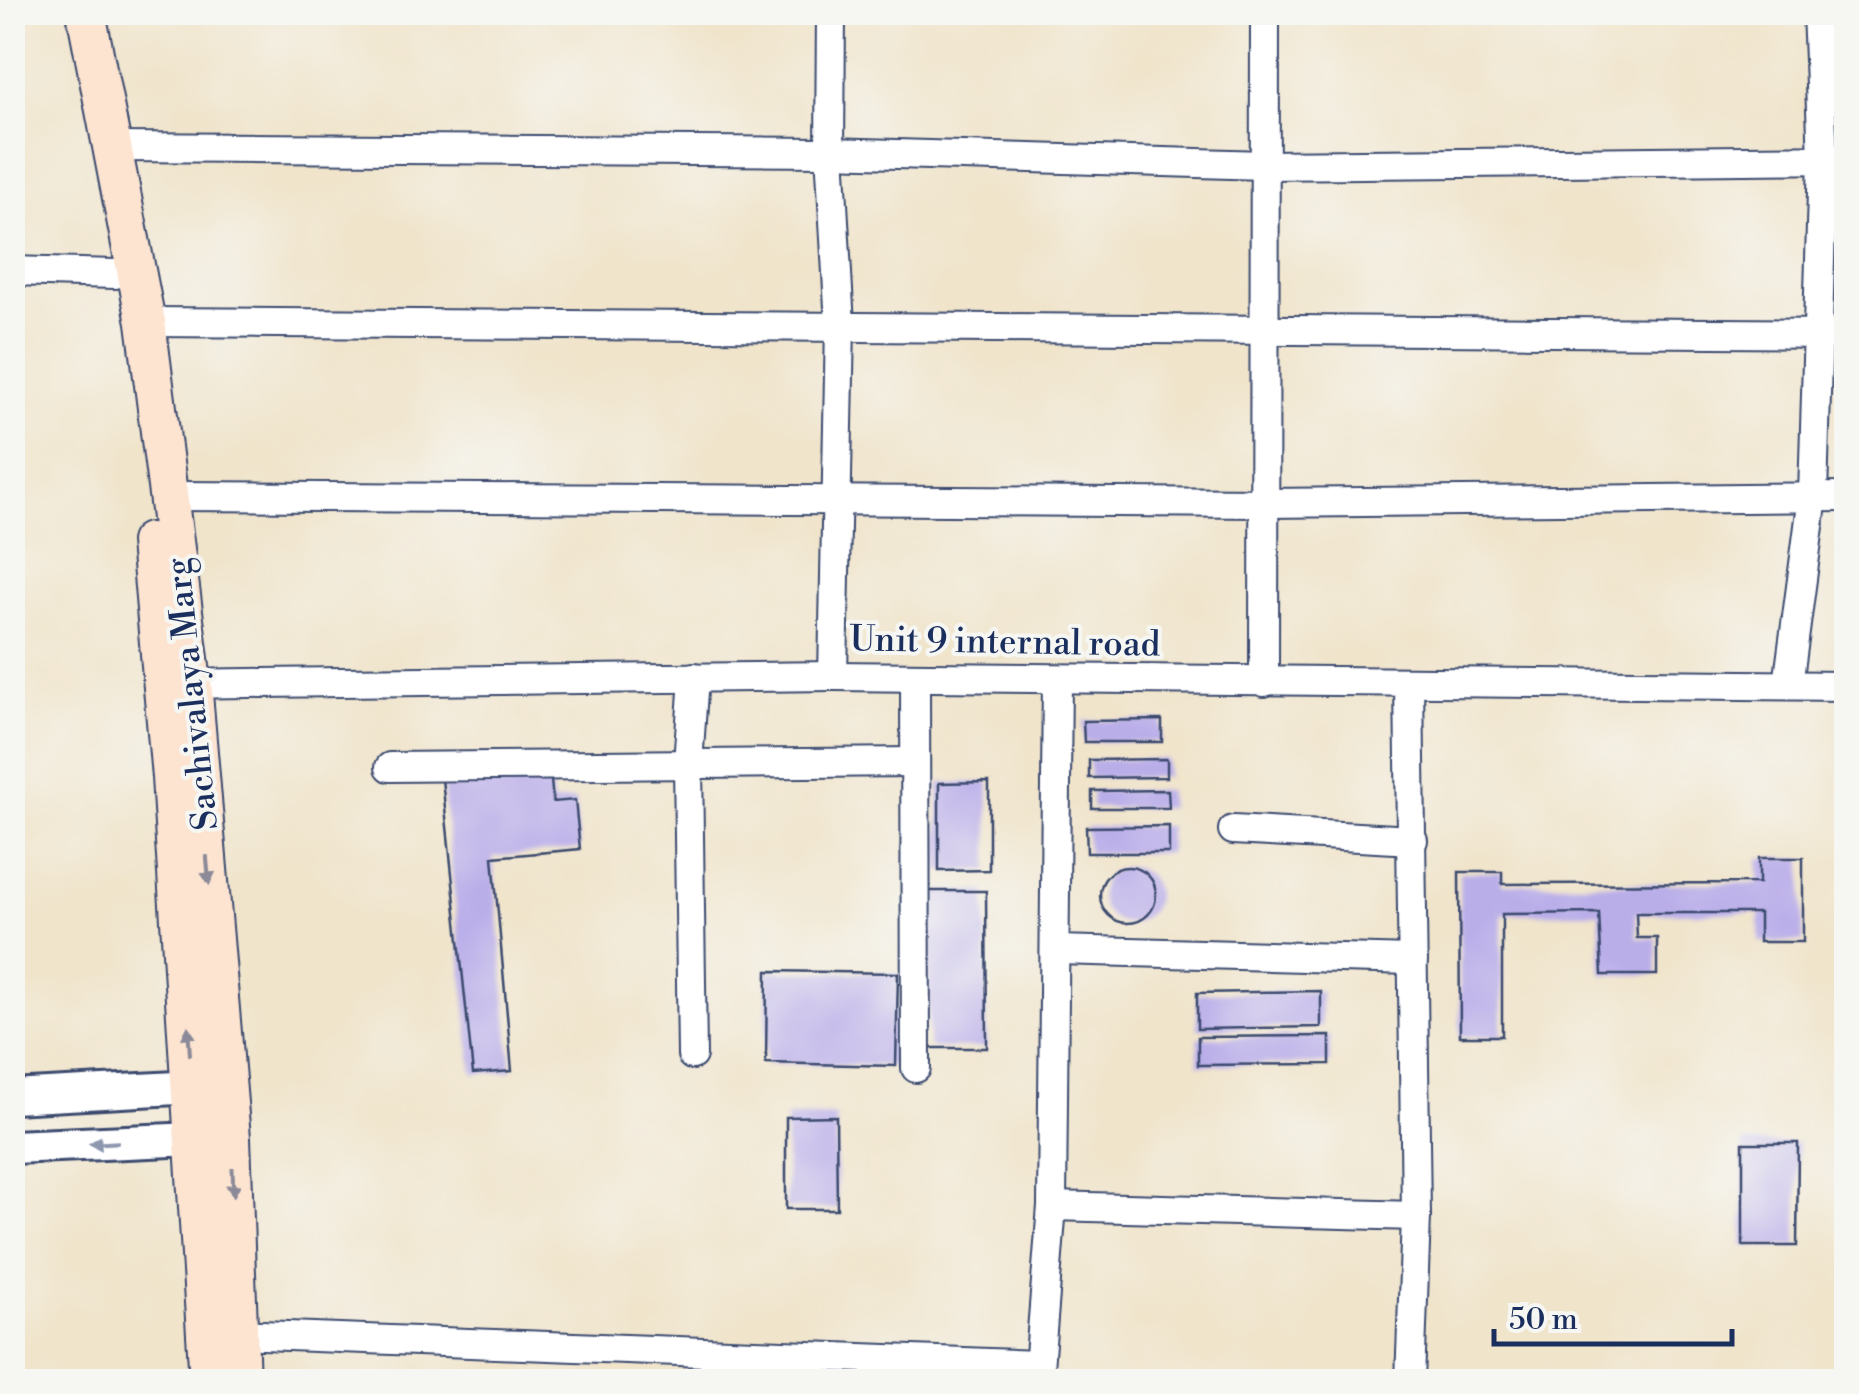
<svg xmlns="http://www.w3.org/2000/svg" width="1859" height="1394" viewBox="0 0 1859 1394" font-family="'Libre Bodoni',serif">
<rect width="100%" height="100%" fill="#f6f6f2"/>
<filter id="ink" filterUnits="userSpaceOnUse"><feTurbulence type="fractalNoise" baseFrequency=".01" numOctaves="2"/><feDisplacementMap in="SourceGraphic" scale="20" xChannelSelector="R" yChannelSelector="G"/><feConvolveMatrix kernelMatrix="1 2 1 2 8 2 1 2 1" color-interpolation-filters="sRGB"/></filter>
<filter id="wash" filterUnits="userSpaceOnUse"><feTurbulence type="fractalNoise" baseFrequency=".0048" numOctaves="4" result="noise"/><feDisplacementMap in="SourceGraphic" scale="40" xChannelSelector="R" yChannelSelector="G"/><feGaussianBlur stdDeviation="2.25" result="paint"/><feColorMatrix in="noise" values="0 0 0 0 0 0 0 0 0 0 0 0 0 0 0 0 0 1.4 0 .05"/><feComposite in="paint" operator="in"/></filter>
<g filter="url(#wash)">
<rect width="100%" height="100%" fill="#f0e4cb"/>
<g id="blocks">
<g fill="#baaee9">
<polygon points="1162,720 1162,742 1084,742 1083,721"/>
<polygon points="1167,759 1167,777 1089,778 1089,760"/>
<polygon points="550,769 553,802 575,800 580,849 493,857 512,1071 473,1074 442,779"/>
<polygon points="989,782 989,870 939,871 939,783"/>
<polygon points="1168,790 1169,808 1092,808 1092,791"/>
<polygon points="1169,826 1169,853 1087,853 1086,827"/>
<polygon points="1759,858 1803,858 1803,942 1759,942 1759,913 1636,913 1637,938 1657,938 1657,975 1602,975 1599,913 1502,914 1502,1036 1460,1036 1459,872 1502,872 1502,884 1759,883"/>
<circle cx="1128" cy="895" r="28"/>
<polygon points="928,891 986,891 987,1048 929,1048"/>
<polygon points="767,971 898,973 896,1066 766,1063"/>
<polygon points="1321,991 1321,1027 1197,1029 1197,993"/>
<polygon points="1330,1036 1330,1064 1198,1065 1198,1037"/>
<polygon points="836,1116 837,1209 786,1209 786,1117"/>
<polygon points="1743,1143 1798,1143 1797,1246 1743,1246"/>
</g>
</g>
</g>
<g filter="url(#ink)">
<use href="#blocks" fill-opacity="0" stroke="#3b4a6e" stroke-width="2.5"/>
<g fill="none" stroke-linecap="round" stroke-linejoin="round">
<defs>
<g id="minor">
<polyline points="831,12 830,152 840,325 833,676"/>
<polyline points="114,147 830,152 1264,165 1846,159"/>
<polyline points="12,271 115,274"/>
<polyline points="146,322 1846,334"/>
<polyline points="170,496 1265,503 1846,497"/>
<polyline points="915,679 916,1068"/>
<polyline points="1264,682 1265,12"/>
<polyline points="1409,682 1416,1216 1410,1382"/>
<polyline points="174,684 833,676 1846,686"/>
<polyline points="1788,685 1813,496 1823,158 1817,12"/>
<polyline points="390,767 915,762"/>
<polyline points="1233,830 1413,840"/>
<polyline points="1058,950 1413,960"/>
<polyline points="692,1055 688,764 694,677"/>
<polyline points="1052,1206 1416,1216"/>
<polyline points="238,1334 1039,1365"/>
<polyline points="1038,1381 1052,1206 1057,679"/>
</g>
<g id="tertiary">
<polyline points="12,1097 213,1086"/>
<polyline points="12,1147 218,1138"/>
</g>
<g id="secondary">
<polyline points="86,12 146,322 192,682 231,1138 240,1382"/>
<polyline points="150,542 171,777 209,1382"/>
</g>
</defs>
<use href="#minor" stroke="#3b4a6e" stroke-width="32"/>
<use href="#tertiary" stroke="#3b4a6e" stroke-width="38"/>
<use href="#secondary" stroke="#3b4a6e" stroke-width="42"/>
<use href="#minor" stroke="#fff" stroke-width="28"/>
<use href="#tertiary" stroke="#fff" stroke-width="32"/>
<use href="#secondary" stroke="#fde4d1" stroke-width="38"/>
</g>
<defs><path id="oneway-solid" d="M-6-.8H1V-3.2L6.5 0L1 3.2V.8H-6Z" transform="scale(2.5)"/></defs>
<g fill="#8c8a98">
<use href="#oneway-solid" transform="translate(208 870) rotate(85)"/>
<use href="#oneway-solid" transform="translate(189 1041) rotate(-94)"/>
<use href="#oneway-solid" transform="translate(233 1182) rotate(88)"/>
</g>
<use fill="#8d97ae" href="#oneway-solid" transform="translate(104 1143) rotate(177)"/>
</g>
<g text-anchor="middle" stroke-width="8" stroke-linejoin="round" paint-order="stroke">
<g font-size="35" fill="#1b2f5e" stroke="#f6f6f2">
<text transform="translate(1005 641) rotate(1)" y="12">Unit 9 internal road</text>
<text transform="translate(191 694) rotate(-96)" y="12">Sachivalaya Marg</text>
</g>
</g>
<rect width="1859" height="1394" fill="none" stroke="#f6f6f2" stroke-width="50"/>
<path d="M1494 1329v15h238v-15" fill="none" stroke="#1b2f5e" stroke-width="5"/>
<text x="1509" y="1329" font-size="30" fill="#1b2f5e" stroke="#f6f6f2" stroke-width="8" paint-order="stroke">50 m</text>
</svg>
